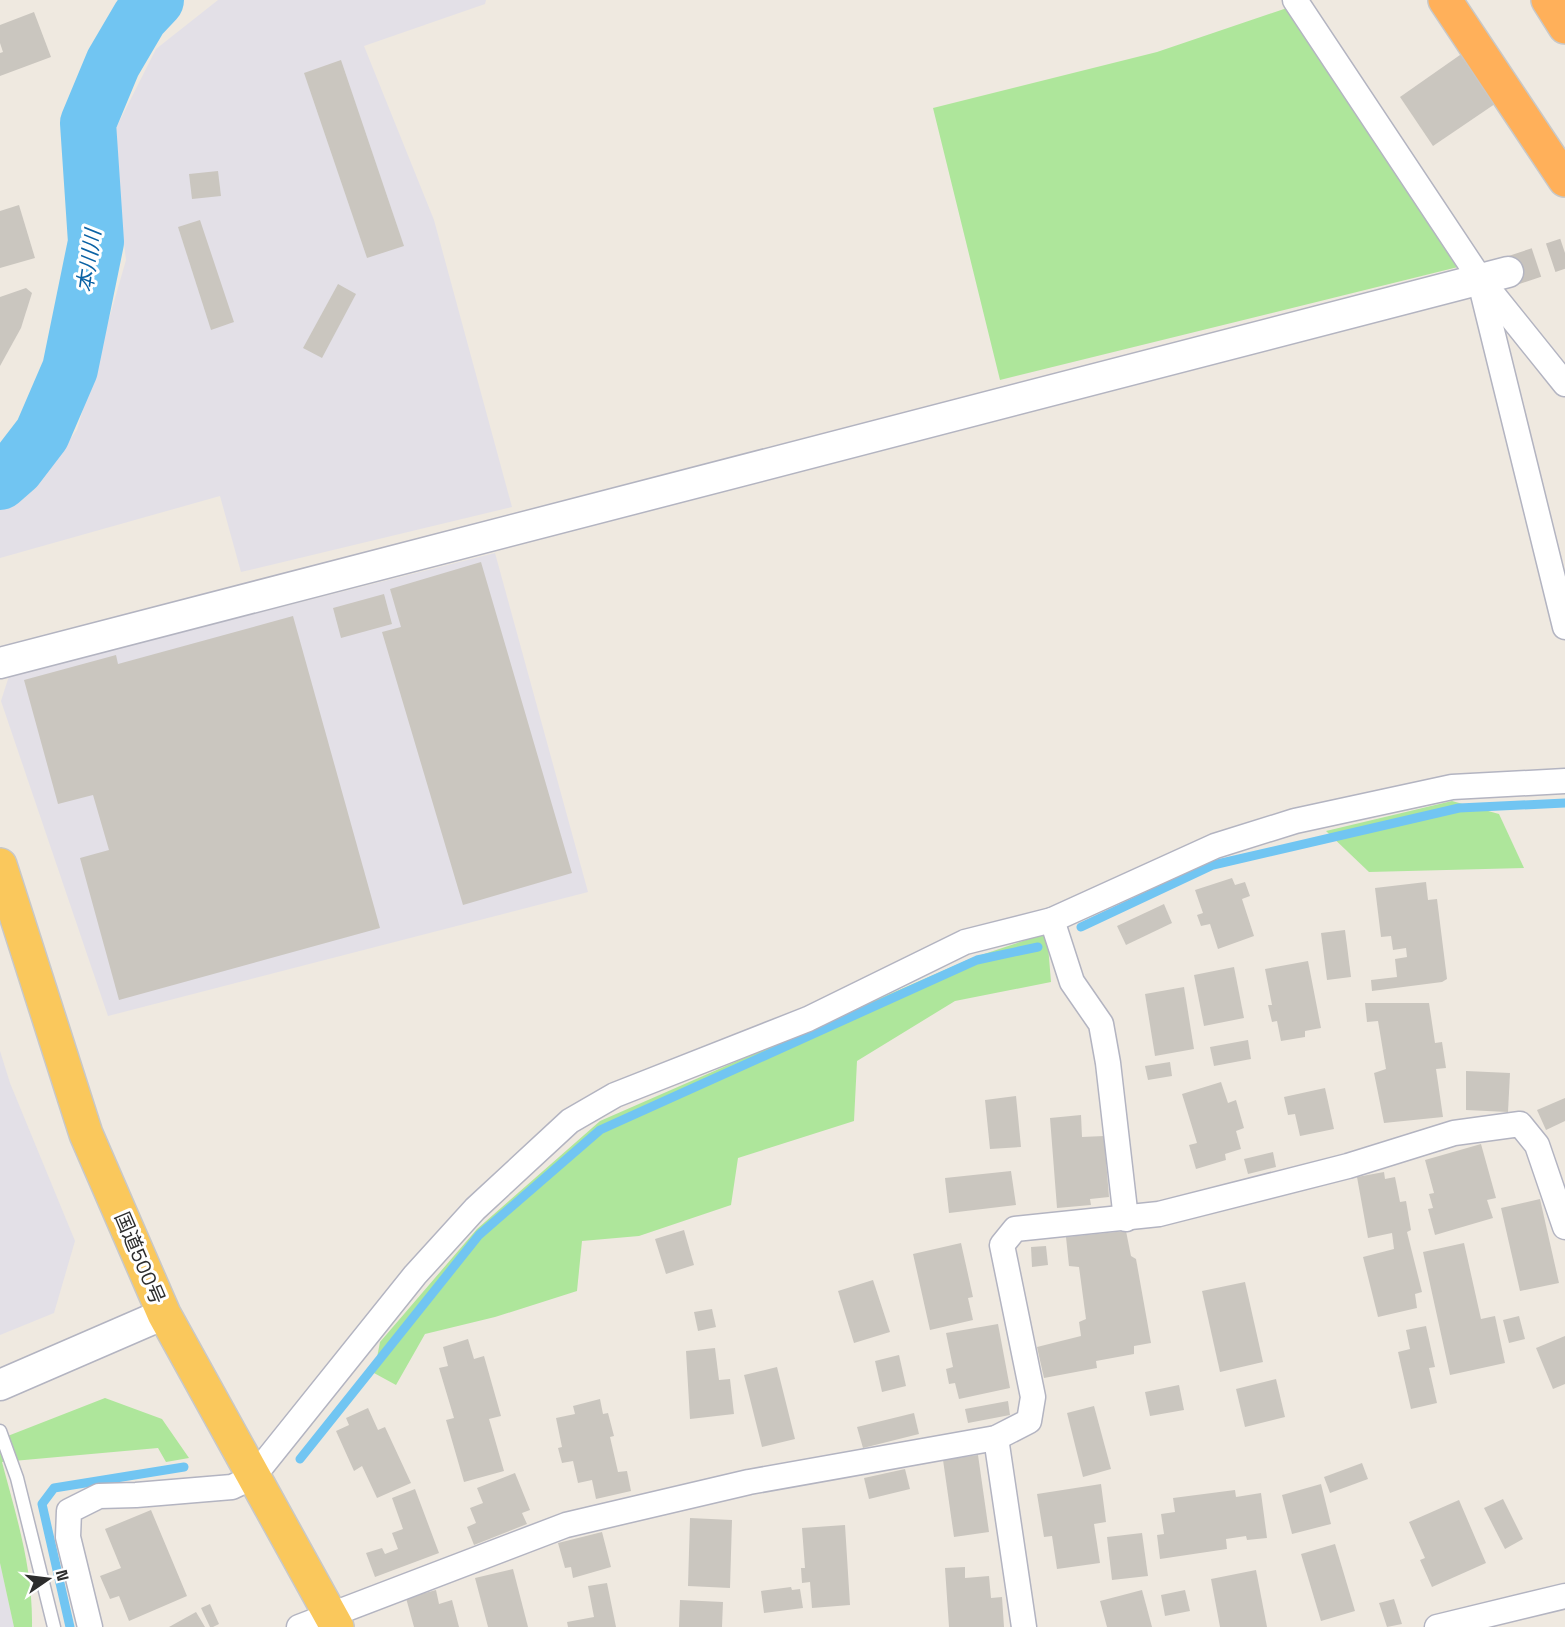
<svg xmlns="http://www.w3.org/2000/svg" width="1565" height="1627" viewBox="0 0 1565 1627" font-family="'Space Grotesk','Noto Sans JP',sans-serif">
<rect width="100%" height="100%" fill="#efe9e0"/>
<g fill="#e3e0e7">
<polygon points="218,0 486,0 485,4 364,46 434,220 512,507 241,572 220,496 0,558 0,505 30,492 77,430 126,260 111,138 156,49"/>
<polygon points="495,553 588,892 108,1016 1,701 9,676"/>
<polygon points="0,1051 10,1083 75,1241 54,1313 0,1335"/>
<polygon points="0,1563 14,1627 0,1627"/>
</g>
<g fill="#aee69b">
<polygon points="1287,8 1458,267 1000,380 933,108 1157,52"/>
<polygon points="1452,801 1499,814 1524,868 1369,872 1326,831"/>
<polygon points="1047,933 1051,982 955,1001 857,1061 854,1121 738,1158 731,1205 639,1236 582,1241 577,1291 495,1317 425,1334 396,1385 374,1373 380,1342 477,1229 600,1121 972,958"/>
<path d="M 105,1398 L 162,1419 L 189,1458 L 166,1462 L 158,1448 L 2,1462 C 17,1519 33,1568 32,1627 L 14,1627 L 0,1563 L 0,1439 Z"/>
</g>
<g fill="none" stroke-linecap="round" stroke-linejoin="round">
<g stroke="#71c5f2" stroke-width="9">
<polyline points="1081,927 1213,865 1459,808 1565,803"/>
<polyline points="300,1459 479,1235 600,1130 977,960 1038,947"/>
<polyline points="70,1627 42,1504 54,1488 184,1467"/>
</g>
<polyline stroke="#71c5f2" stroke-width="56" points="0,482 16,468 42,434 70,369 96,242 88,123 113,63 140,17 156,0"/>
</g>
<g fill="#cac6bf">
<polygon points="34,12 51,57 0,76 0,53 3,52 0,43 0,25"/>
<polygon points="1480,41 1514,91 1433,146 1400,97"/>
<polygon points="341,60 404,246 367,258 304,73"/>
<polygon points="218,171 221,196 192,199 189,174"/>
<polygon points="19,205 35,258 0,268 0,211"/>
<polygon points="200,220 234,322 211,330 178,227"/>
<polygon points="338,284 356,294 322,358 303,348"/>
<polygon points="26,288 32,293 21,328 0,366 0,297"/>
<polygon points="481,562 572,873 463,905 382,632 401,627 390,589"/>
<polygon points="384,594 392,624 341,638 333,608"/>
<polygon points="293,616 380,928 119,1000 80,858 109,850 93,795 58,804 24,680 116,655 118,664"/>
<polygon points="1232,878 1235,885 1245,882 1250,896 1242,899 1254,936 1218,949 1210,924 1201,926 1197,915 1203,913 1195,890"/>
<polygon points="1426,882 1428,900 1437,899 1447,979 1442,982 1372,991 1371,980 1397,977 1395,959 1407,957 1406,948 1393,950 1391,936 1381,937 1375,888"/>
<polygon points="1164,904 1172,923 1126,945 1117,926"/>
<polygon points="1345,930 1351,977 1327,980 1321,933"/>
<polygon points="1308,961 1321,1028 1305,1031 1305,1037 1281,1041 1277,1021 1272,1022 1268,1005 1272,1005 1265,969"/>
<polygon points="1234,967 1244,1018 1204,1026 1194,975"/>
<polygon points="1184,987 1194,1049 1155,1056 1145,994"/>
<polygon points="1365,1003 1429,1003 1435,1043 1442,1042 1446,1068 1436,1069 1443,1117 1384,1123 1374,1073 1386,1069 1378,1021 1367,1022"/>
<polygon points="1248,1040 1251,1059 1214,1066 1210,1047"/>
<polygon points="1170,1062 1172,1076 1148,1080 1145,1066"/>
<polygon points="1466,1071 1510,1073 1508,1112 1466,1110"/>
<polygon points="1221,1082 1228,1103 1236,1100 1244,1128 1236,1131 1241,1149 1225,1154 1226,1160 1196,1169 1189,1145 1197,1143 1182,1094"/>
<polygon points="1325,1088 1334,1129 1300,1136 1295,1114 1288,1115 1284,1097"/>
<polygon points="1016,1096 1021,1147 990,1149 985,1100"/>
<polygon points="1565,1098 1565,1121 1546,1130 1537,1110"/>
<polygon points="1081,1115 1082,1137 1104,1136 1109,1197 1090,1199 1091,1205 1057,1208 1050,1118"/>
<polygon points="1481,1144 1496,1198 1487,1200 1493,1218 1435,1235 1428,1209 1433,1208 1429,1194 1434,1193 1425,1160"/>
<polygon points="1273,1152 1276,1167 1248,1174 1244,1159"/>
<polygon points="1011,1171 1016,1205 949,1213 945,1178"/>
<polygon points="1384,1172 1385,1179 1395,1177 1400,1202 1406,1201 1411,1230 1407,1232 1422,1292 1415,1294 1417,1308 1378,1317 1363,1257 1394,1249 1392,1233 1368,1238 1357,1177"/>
<polygon points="1540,1199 1559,1283 1520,1291 1501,1208"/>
<polygon points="684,1230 694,1265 666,1274 655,1239"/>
<polygon points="1126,1231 1131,1256 1136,1259 1151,1343 1134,1346 1134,1354 1096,1361 1097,1368 1044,1378 1037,1347 1081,1336 1079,1322 1086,1319 1079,1267 1069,1266 1066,1237"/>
<polygon points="961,1243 973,1297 968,1298 973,1320 930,1330 913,1254"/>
<polygon points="1464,1243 1481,1319 1495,1316 1505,1363 1450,1375 1423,1252"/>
<polygon points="1046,1246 1048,1265 1032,1267 1031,1247"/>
<polygon points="873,1280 890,1332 854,1343 838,1291"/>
<polygon points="1245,1282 1263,1362 1220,1372 1202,1291"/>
<polygon points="712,1309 716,1327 698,1331 694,1312"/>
<polygon points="1519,1316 1525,1339 1509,1343 1503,1320"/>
<polygon points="998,1324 1010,1388 959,1399 955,1383 949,1384 946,1369 953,1367 946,1333"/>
<polygon points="1426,1326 1435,1367 1429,1368 1437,1403 1411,1409 1398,1352 1410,1349 1406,1330"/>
<polygon points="1565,1336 1565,1384 1553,1389 1536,1348"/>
<polygon points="468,1339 474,1359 484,1356 501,1416 489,1419 504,1471 464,1482 446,1420 454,1418 439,1368 448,1366 443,1347"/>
<polygon points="715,1348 719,1380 730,1379 734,1414 690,1419 686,1351"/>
<polygon points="899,1355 906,1386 882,1392 875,1361"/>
<polygon points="777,1367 795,1439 762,1447 744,1375"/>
<polygon points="1276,1379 1285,1417 1245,1427 1236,1389"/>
<polygon points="1179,1385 1184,1410 1150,1416 1145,1392"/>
<polygon points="600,1399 603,1414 608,1413 614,1436 610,1437 618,1472 627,1471 631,1491 596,1499 592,1480 578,1483 573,1461 562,1463 558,1448 562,1447 556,1418 575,1414 573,1406"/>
<polygon points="1008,1401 1010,1415 968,1423 965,1409"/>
<polygon points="1094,1406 1111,1469 1083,1477 1067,1413"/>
<polygon points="368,1408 378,1430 385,1427 411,1483 377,1498 362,1466 354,1471 336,1431 349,1425 346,1418"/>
<polygon points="914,1413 919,1434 863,1448 857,1427"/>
<polygon points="978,1455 989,1532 954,1537 943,1460"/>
<polygon points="1362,1463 1368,1479 1330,1493 1324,1477"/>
<polygon points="905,1469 910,1489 869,1499 864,1478"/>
<polygon points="515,1473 530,1510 522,1513 527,1524 474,1545 467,1527 476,1523 470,1508 483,1503 477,1488"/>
<polygon points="1101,1484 1106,1522 1094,1524 1100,1563 1057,1569 1052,1536 1044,1537 1037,1494"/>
<polygon points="1321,1484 1331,1524 1292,1534 1282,1495"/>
<polygon points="415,1489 439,1553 375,1577 366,1553 382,1548 385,1554 398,1549 392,1533 403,1529 392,1498"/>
<polygon points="1235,1490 1236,1497 1261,1493 1267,1538 1247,1540 1246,1536 1226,1539 1227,1549 1160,1559 1157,1535 1164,1534 1161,1514 1175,1512 1173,1498"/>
<polygon points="1503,1499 1523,1539 1505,1549 1484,1508"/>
<polygon points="1459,1500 1486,1563 1432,1587 1420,1560 1425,1558 1409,1522"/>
<polygon points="151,1510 187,1596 129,1621 119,1596 110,1599 100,1576 121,1568 105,1529"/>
<polygon points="690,1518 732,1520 730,1588 688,1586"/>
<polygon points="845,1525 850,1605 812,1608 810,1582 802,1583 801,1568 805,1568 802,1528"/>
<polygon points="602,1532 611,1567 573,1578 571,1567 565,1568 558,1543"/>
<polygon points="1142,1533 1148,1576 1112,1580 1107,1537"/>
<polygon points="1335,1544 1355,1611 1321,1621 1301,1554"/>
<polygon points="965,1567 965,1578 989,1576 991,1598 1002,1597 1004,1627 949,1627 945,1568"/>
<polygon points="513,1569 528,1627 488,1627 475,1578"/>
<polygon points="1256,1570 1267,1627 1220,1627 1211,1579"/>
<polygon points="607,1583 616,1627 568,1627 567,1622 594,1617 588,1586"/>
<polygon points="791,1587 792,1590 800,1589 803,1608 764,1613 761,1591"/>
<polygon points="436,1590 439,1604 452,1600 459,1627 414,1627 406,1598"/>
<polygon points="1142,1590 1152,1627 1107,1627 1100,1601"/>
<polygon points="1185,1590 1190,1611 1165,1616 1161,1595"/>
<polygon points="1394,1599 1402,1624 1387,1627 1379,1603"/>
<polygon points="680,1600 723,1602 722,1627 679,1627"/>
<polygon points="210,1604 219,1624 213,1627 210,1627 201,1608"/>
<polygon points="196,1612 205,1627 169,1627"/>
</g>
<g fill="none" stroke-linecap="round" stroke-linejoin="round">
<polyline stroke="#c8c3bc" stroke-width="30" stroke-dasharray="30 15" stroke-linecap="butt" points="1508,272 1565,253"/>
<defs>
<polyline id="service" points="0,1431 17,1478 54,1627"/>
<g id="minor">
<polyline points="1295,0 1479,277 1565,384"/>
<polyline points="1481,286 1565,627"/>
<polyline points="1052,920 1072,982 1101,1024 1108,1063 1126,1219"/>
<polyline points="996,1438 1024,1627"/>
<polyline points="90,1627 68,1537 69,1511 99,1496 136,1495 232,1487 253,1477 415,1275 475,1209 570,1121 615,1095 808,1019 965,942 1052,920 1215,846 1295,821 1452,787 1565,781"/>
<polyline points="299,1627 566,1525 749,1482 996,1438 1029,1421 1033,1397 1002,1245 1015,1229 1159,1214 1348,1166 1454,1133 1520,1124 1537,1145 1565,1227"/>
<polyline points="1437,1627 1565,1596"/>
</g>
<g id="tertiary">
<polyline points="0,663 1508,272"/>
<polyline points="0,1385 164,1314"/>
</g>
<polyline id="trunk" points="0,865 86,1134 164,1314 337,1627"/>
<g id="motorway">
<polyline points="1445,0 1565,180"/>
<polyline points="1548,0 1565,27"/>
</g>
</defs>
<use href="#service" stroke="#b3b4c1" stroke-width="15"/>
<use href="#minor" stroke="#b3b4c1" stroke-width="27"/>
<use href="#tertiary" stroke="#b3b4c1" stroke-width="33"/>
<use href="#trunk" stroke="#c8c8c8" stroke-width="36"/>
<use href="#motorway" stroke="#c8c8c8" stroke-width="36"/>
<use href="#service" stroke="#fff" stroke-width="12"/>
<use href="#minor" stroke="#fff" stroke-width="24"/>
<use href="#tertiary" stroke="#fff" stroke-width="30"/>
<use href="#trunk" stroke="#fac85c" stroke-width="33"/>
<use href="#motorway" stroke="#ffb05a" stroke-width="33"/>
</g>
<g text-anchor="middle" stroke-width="6" stroke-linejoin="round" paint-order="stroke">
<g font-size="20" fill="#2d2d2d" stroke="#fff">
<text transform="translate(140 1258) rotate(67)" y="7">国道500号</text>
</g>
<g font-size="21" font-style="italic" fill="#0a62a4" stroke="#fff">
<text transform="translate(89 261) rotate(-82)" y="7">本川川</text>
</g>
</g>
<g transform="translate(48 1579) rotate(76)" stroke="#ffffff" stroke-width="4.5" paint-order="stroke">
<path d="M0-4.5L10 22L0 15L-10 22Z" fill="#2d2d2d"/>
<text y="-9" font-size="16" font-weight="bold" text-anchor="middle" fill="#2d2d2d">N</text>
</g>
</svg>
